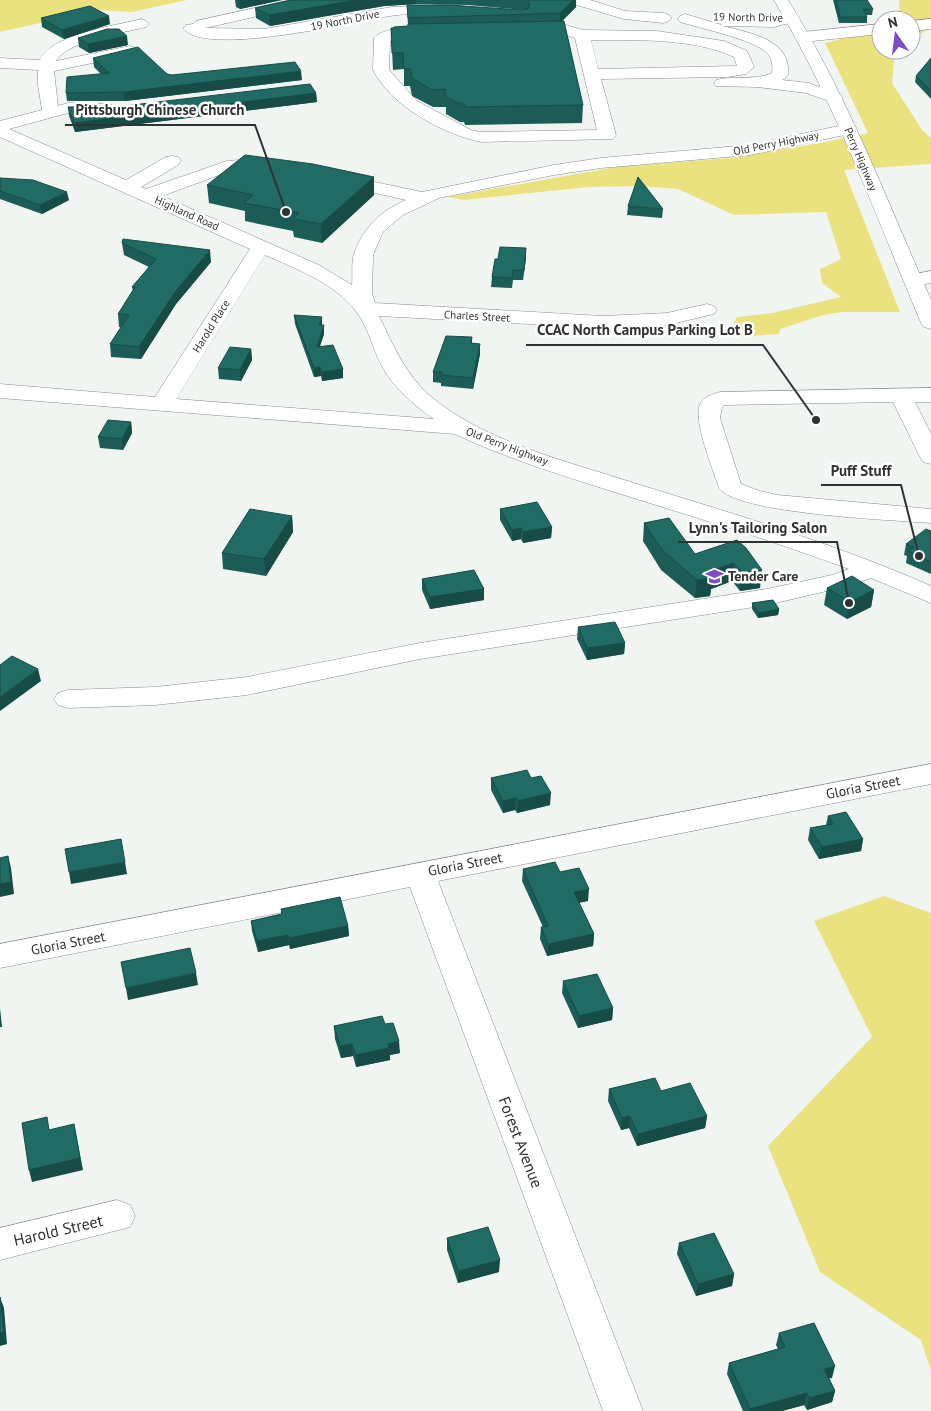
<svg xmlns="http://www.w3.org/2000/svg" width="931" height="1411" viewBox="0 0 931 1411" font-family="'PT Sans',sans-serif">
<rect width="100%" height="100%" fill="#f0f5f2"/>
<g fill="#eae17f">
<polygon points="0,0 187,0 132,12 98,10 0,32"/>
<polygon points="899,0 931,0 931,28 911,39 911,20 900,20"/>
<polygon points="881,29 881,50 895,50 892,83 922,130 931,138 931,164 844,170 900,312 842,312 823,315 780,329 779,334 739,337 728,333 737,317 772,313 841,297 822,283 820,269 841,259 826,212 734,215 678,189 639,186 589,187 463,200 447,197 616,167 731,158 825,142 868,133 825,43"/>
<polygon points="884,896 931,913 931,1371 921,1340 820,1272 768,1146 872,1037 814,921"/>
</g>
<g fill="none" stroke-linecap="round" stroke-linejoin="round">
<defs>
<g id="minor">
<path d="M 291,0 L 318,0 L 316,3 L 311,4 L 205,28 L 264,29 L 392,7 L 444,5 L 449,6 L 451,9 L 449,12 L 444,13 C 426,14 408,13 390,16 C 356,21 204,58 183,28 L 186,25 L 193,24 L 196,21 Z"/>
<polygon points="568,0 590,0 625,11 664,13 669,15 672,18 669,21 664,23 624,19 570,3"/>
<path d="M 792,13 L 797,15 L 800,18 L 797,21 L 774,27 L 723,26 C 749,33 792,39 788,75 L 782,80 L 809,83 L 841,95 L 843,98 L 841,101 L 829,101 L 806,93 L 757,87 L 716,86 L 714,83 L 716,80 C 735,75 754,81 772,73 C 773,66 772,59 768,54 C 757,40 699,28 680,22 L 677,19 L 680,16 L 685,14 L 722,25 L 719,22 L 722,19 L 727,17 L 774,17 Z"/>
<path d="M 141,19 L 146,21 L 149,24 L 146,27 C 123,33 72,40 57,59 L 56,61 L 130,46 L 136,48 L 138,51 L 136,54 L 54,71 L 58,106 L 68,103 L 106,104 L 112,105 L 114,109 L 112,113 L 68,113 L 9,129 L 126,180 L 166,157 L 172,156 L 178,157 L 181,161 L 178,165 L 141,187 L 146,189 L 227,161 L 240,160 L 276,163 L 279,167 L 276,171 L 270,172 L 230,171 L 162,196 L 319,265 L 352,285 C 353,275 351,263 354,254 C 363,227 381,211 406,200 L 331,183 L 328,179 L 331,175 L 337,174 L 422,192 L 554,165 L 601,158 L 750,145 L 848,124 L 854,125 L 857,129 L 854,133 L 750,155 L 601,168 L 554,175 L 439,198 L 403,215 L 383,232 L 373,255 L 372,294 L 375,303 L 603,316 L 667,313 L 707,304 L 714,306 L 717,310 L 714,314 L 667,325 L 603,328 L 379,316 C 394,347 407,378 435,400 C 491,444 570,462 637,484 C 737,515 836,544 931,586 L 931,603 L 871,578 L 848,586 L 767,605 L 420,659 L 247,695 L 155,705 L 68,708 L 58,705 L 54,699 L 58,693 L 68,690 L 155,687 L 247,677 L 420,643 L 767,589 L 832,575 L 849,569 C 771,540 691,516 611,491 C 558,474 505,458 455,434 L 0,398 L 0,384 L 155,397 L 250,249 L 0,137 L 0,121 L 42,110 L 38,85 L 38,70 L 0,68 L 0,58 L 40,60 C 52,34 115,26 141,19 ZM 265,255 C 296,269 333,282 355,310 C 368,325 373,351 383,368 C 393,387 417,408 434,419 L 176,399 Z"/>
<polygon points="931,19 931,29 911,31 911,21"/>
<polygon points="881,24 881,34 803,42 798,40 795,37 798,34 803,32"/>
<path d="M 529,25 L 566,25 L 583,30 L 657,31 L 724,41 L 747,51 L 754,67 L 746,74 L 727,77 L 601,79 L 616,135 L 613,139 L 481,142 C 443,134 391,106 373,70 L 374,38 C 382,27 421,26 433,29 L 436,32 L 433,35 L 400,38 L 390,41 L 389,70 L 417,101 L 471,130 L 481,132 L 597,130 L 575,38 L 565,35 L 524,33 L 521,30 L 524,27 ZM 591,40 C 635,40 694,38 734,57 L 737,66 L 598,69 Z"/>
<polygon points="931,271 931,283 913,286 906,284 903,280 906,276"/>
<path d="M 931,388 L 931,402 L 915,402 L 931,434 L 931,464 L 923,462 L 920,457 L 893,402 L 724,405 L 722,407 L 720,418 L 741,484 L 760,491 L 777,495 L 931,509 L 931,523 C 894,520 737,514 719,488 C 713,469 693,422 700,404 C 703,397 713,394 720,392 Z"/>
<polygon points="931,764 931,784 438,881 643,1411 603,1411 410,887 0,968 0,944"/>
<polygon points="117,1200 130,1205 135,1216 130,1227 0,1260 0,1228"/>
</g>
<path id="major" d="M 774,0 L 788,0 C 847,95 886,198 931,300 L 931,329 L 924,327 L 921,323 C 875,214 835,102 774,0 Z"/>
</defs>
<use href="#minor" stroke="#888c8a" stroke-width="1"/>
<use href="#major" stroke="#888c8a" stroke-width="1"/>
<use href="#minor" fill="#fff" fill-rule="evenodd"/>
<use href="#major" fill="#fff" fill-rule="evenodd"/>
</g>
<g fill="#1c5c56">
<polygon points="235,0 282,0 240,9 236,7"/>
<polygon points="291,0 576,0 576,7 562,21 583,105 582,123 465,125 464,122 460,122 446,114 446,107 433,107 412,96 410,86 404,86 404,69 393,70 391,28 408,26 407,5 521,10 524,10 468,5 416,4 384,6 270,26 256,18 255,8"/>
<polygon points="833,0 867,0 873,9 872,15 866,15 867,17 867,23 839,23"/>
<polygon points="41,18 110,24 64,39 42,27"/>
<polygon points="78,38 128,45 89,53 79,47"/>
<polygon points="93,58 172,75 302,80 125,101 67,101 66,93 101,74 94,67"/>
<polygon points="931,58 931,99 915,82 916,76"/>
<polygon points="316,93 317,102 75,132 69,116 68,107 124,106"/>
<polygon points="374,177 374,195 322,243 294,237 293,231 245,221 245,211 209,203 207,185"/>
<polygon points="0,178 69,200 42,214 0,199"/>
<polygon points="628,206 663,209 662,218 627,215"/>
<polygon points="122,243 211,262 176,304 141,359 111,357 110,344 121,327 119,327 118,314 133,291 132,287 149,267 124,255"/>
<polygon points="526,258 523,280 513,280 512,288 491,287 492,277"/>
<polygon points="294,315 322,325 324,334 320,346 343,369 343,378 322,381 321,376 314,377 295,324"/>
<polygon points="472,337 472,343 480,354 473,389 441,386 441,383 433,382 433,372"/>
<polygon points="251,349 252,360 241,381 219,379 218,368"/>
<polygon points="131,422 132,433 123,450 100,448 98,437"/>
<polygon points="500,509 552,527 551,538 523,543 521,539 512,541 500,520"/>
<polygon points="292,516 293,532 266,576 223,569 222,553"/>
<polygon points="644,523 695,554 737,540 760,588 740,591 732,581 711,589 710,596 695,598 661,570 643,541"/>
<polygon points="931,531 931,574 906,563 907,556 904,555 906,544"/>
<polygon points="422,579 484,589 484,600 430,609 422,590"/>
<polygon points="827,588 874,590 871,607 847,619 824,605"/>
<polygon points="752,603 779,609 778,615 758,618 752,609"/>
<polygon points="578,627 625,643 624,654 587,660 577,639"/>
<polygon points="491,778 531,778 550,805 517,813 515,810 503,813 491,790"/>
<polygon points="828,816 863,839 861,851 819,859 808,840 810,828 826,825"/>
<polygon points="523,869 560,872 588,901 579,902 594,934 593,946 547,956 540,939 541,927 543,927 522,881"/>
<polygon points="281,909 348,926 349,936 290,949 289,945 258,952 252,931 251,921 281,914"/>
<polygon points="563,981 613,1008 612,1020 578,1028 562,993"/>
<polygon points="385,1024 400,1053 390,1055 390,1060 356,1067 353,1056 341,1058 335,1039 334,1026"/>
<polygon points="609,1089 661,1091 707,1116 705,1128 637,1146 629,1128 621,1130 608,1101"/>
<polygon points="447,1238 499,1272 458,1283 447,1250"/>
<polygon points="679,1243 734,1274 732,1286 696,1296 677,1254"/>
<polygon points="779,1333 832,1378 829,1378 835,1391 832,1402 807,1410 804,1405 782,1411 743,1411 727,1374 729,1363 778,1349 776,1345"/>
</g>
<g fill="#164b46">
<polygon points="239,0 282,0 240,9"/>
<polygon points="357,0 416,0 416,4 384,6 270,26 269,15"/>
<polygon points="573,0 576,0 576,7 560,23 560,13"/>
<polygon points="109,16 110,24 64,39 62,30"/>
<polygon points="127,36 128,45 89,53 88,44"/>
<polygon points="301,71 302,80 125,101 124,92"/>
<polygon points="316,93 317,102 75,132 74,123"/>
<polygon points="374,177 374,195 322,243 321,224"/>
<polygon points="67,192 69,200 42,214 40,205"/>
<polygon points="526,248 526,258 523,280 524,270"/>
<polygon points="210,250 211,262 176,304 141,359 139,347 175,292"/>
<polygon points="322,317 322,326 319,325"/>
<polygon points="324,325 324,334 317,355 317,347"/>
<polygon points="480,344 480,354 473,389 473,378"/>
<polygon points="251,349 252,360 241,381 240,370"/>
<polygon points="320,367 321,376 314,377 314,368"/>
<polygon points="343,369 343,378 322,381 322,372"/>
<polygon points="131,422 132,433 123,450 122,439"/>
<polygon points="292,516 293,532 266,576 264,559"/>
<polygon points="552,527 551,538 523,543 523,532"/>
<polygon points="521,528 521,539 512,541 512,530"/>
<polygon points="734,563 732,581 711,589 710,596 695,598 697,580 708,572"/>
<polygon points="762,570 760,588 740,591 742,573"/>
<polygon points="484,589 484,600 430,609 430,597"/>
<polygon points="874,590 871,607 847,619 850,602"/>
<polygon points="779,609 778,615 758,618 759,613"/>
<polygon points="625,643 624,654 587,660 587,648"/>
<polygon points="38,669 41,681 0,711 0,697"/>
<polygon points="551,793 550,805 517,813 518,801"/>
<polygon points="516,798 515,810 503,813 503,801"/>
<polygon points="863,839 861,851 819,859 822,847"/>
<polygon points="8,856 11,868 14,894 0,897 0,884"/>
<polygon points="125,862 127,874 71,884 69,872"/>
<polygon points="589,889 588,901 574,904 574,892"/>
<polygon points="348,926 349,936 290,949 289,938"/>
<polygon points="594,934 593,946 547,956 548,944"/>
<polygon points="288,935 289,945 258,952 257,941"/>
<polygon points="196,973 198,985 128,1000 126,988"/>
<polygon points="0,1008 2,1027 0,1027"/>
<polygon points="613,1008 612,1020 578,1028 579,1016"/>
<polygon points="399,1041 400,1053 390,1055 390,1060 356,1067 356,1055 388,1044"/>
<polygon points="352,1044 353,1056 341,1058 340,1046"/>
<polygon points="630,1116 629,1128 621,1130 622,1118"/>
<polygon points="707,1116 705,1128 637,1146 638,1134"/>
<polygon points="74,1124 83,1170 32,1182 29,1170"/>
<polygon points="500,1260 499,1272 458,1283 458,1271"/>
<polygon points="734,1274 732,1286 696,1296 698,1284"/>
<polygon points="0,1297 4,1308 7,1344 0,1346"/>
<polygon points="835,1366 832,1378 822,1380 824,1369"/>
<polygon points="835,1391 832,1402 807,1410 809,1398"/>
<polygon points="807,1393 804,1405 782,1411 749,1411 750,1409"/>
</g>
<g fill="#206b64" stroke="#164b46">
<polygon points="291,0 357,0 269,15 255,8"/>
<polygon points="527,0 573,0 560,13 408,18 407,5 450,5 521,10 528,9 530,4"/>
<polygon points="836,0 867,0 873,9 863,9 867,17 840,17"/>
<polygon points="90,6 109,16 62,30 41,18"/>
<polygon points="564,21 583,105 465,107 464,104 460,104 446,97 445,89 432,90 412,78 410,69 404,69 403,53 392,53 391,28 394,28 394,27 408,26 408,24"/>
<polygon points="107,29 119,29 127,36 88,44 78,38"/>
<polygon points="138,47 167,74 172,75 295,62 301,71 124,92 66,93 67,77 109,73 93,58"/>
<polygon points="931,58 931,91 916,76"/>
<polygon points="310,84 316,93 74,123 68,107 124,106"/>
<polygon points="245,155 313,164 374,177 321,224 293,219 299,213 244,203 253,195 207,185"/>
<polygon points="638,177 663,209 628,206"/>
<polygon points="0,178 33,180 67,192 40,205 0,191"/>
<polygon points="123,239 210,250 175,292 139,347 110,344 129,315 118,314 135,287 132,287 156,259 122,243"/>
<polygon points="500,247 526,248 524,270 513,270 512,278 492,277 495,259 498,259"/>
<polygon points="294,315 322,317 319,325 324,325 317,347 333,345 343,369 322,372 320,367 314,368"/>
<polygon points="446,336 472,337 471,343 480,344 473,378 441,375 442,372 433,372"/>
<polygon points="230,347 251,349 240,370 218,368"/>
<polygon points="108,420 131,422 122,439 98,437"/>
<polygon points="537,502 552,527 523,532 521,528 512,530 500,509"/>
<polygon points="250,509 292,516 264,559 222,553"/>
<polygon points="669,518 695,554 737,540 746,548 762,570 742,573 734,563 708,572 712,578 697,580 663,551 644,523"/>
<polygon points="926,529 931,531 931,562 908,551 914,547 906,544"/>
<polygon points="474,570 484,589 430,597 422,579"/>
<polygon points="852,576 874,590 850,602 827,588"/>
<polygon points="773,600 779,609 759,613 752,603"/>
<polygon points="615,622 625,643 587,648 578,627"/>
<polygon points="12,656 38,669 0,697 0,665"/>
<polygon points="527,770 531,778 541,776 551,793 518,801 516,798 503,801 491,778"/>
<polygon points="846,812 863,839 822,847 810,828 833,824 828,816"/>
<polygon points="121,839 125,862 69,872 65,849"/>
<polygon points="8,856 11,882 0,884 0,858"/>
<polygon points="555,862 560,872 579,868 589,889 574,892 594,934 548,944 541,927 548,926 523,869"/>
<polygon points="340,897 348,926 289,938 288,935 257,941 251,921 282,914 281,909"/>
<polygon points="190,948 196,973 126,988 121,962"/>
<polygon points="597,974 613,1008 579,1016 563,981"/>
<polygon points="382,1016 385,1024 393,1023 399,1041 388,1044 389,1048 356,1055 352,1044 340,1046 334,1026"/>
<polygon points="655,1078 661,1091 690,1083 707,1116 638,1134 630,1116 622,1118 609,1089"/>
<polygon points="47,1117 49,1130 74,1124 80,1158 29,1170 22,1123"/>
<polygon points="488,1227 500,1260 458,1271 447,1238"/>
<polygon points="714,1233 734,1274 698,1284 679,1243"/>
<polygon points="0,1297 4,1332 0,1333"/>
<polygon points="814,1323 835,1366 824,1369 835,1391 809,1398 807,1393 750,1409 729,1363 785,1347 779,1333"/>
</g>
<defs>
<symbol id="school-bare" viewBox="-9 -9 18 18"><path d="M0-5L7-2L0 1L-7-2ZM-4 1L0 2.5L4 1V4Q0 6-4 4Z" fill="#7c4dc5" stroke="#fff" stroke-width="2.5" paint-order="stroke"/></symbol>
</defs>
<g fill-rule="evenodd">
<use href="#school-bare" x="702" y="564" width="25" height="25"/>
</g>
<g text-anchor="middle" stroke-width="5" stroke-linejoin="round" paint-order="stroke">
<g font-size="11" fill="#303231" stroke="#fff">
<text transform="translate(748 17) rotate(1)" y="4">19 North Drive</text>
<text transform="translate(345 20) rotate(-11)" y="4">19 North Drive</text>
<text transform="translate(776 143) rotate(-11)" y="4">Old Perry Highway</text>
<text transform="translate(861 159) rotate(67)" y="4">Perry Highway</text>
<text transform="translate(187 213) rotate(24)" y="4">Highland Road</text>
<text transform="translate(477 316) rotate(3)" y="4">Charles Street</text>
<text transform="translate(211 326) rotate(-58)" y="4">Harold Place</text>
<text transform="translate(507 446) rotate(21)" y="4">Old Perry Highway</text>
</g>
<g font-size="14" font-weight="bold" fill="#303231" stroke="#fff" text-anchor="start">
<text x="728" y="581">Tender Care</text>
</g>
<g font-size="14" fill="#303231" stroke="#fff">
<text transform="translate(863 787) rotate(-11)" y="5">Gloria Street</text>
<text transform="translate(465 864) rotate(-11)" y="5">Gloria Street</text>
<text transform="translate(68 943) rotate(-11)" y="5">Gloria Street</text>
</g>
<g font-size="16" fill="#303231" stroke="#fff">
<text transform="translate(521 1142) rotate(69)" y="6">Forest Avenue</text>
<text transform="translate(58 1230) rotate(-13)" y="6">Harold Street</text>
</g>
</g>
<path fill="none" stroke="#303231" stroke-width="2" d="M286 212L255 125H65M816 420L763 345H526M919 556L901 485H821M849 603L837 542H678"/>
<g fill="#303231" stroke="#fff" stroke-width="2">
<circle cx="286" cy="212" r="5"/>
<circle cx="816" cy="420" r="5"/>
<circle cx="919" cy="556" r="5"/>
<circle cx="849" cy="603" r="5"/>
</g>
<g font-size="15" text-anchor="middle" font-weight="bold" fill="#303231" stroke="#fff" stroke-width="5" stroke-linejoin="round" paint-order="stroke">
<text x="160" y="115">Pittsburgh Chinese Church</text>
<text x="645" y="335">CCAC North Campus Parking Lot B</text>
<text x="861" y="476">Puff Stuff</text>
<text x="758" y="533">Lynn's Tailoring Salon</text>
</g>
<g transform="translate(896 35) rotate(346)"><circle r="24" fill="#ffffff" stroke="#acadad"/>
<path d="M0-4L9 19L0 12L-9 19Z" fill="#7c4dc5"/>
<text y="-8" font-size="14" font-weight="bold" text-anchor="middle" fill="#303231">N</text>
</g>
</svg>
